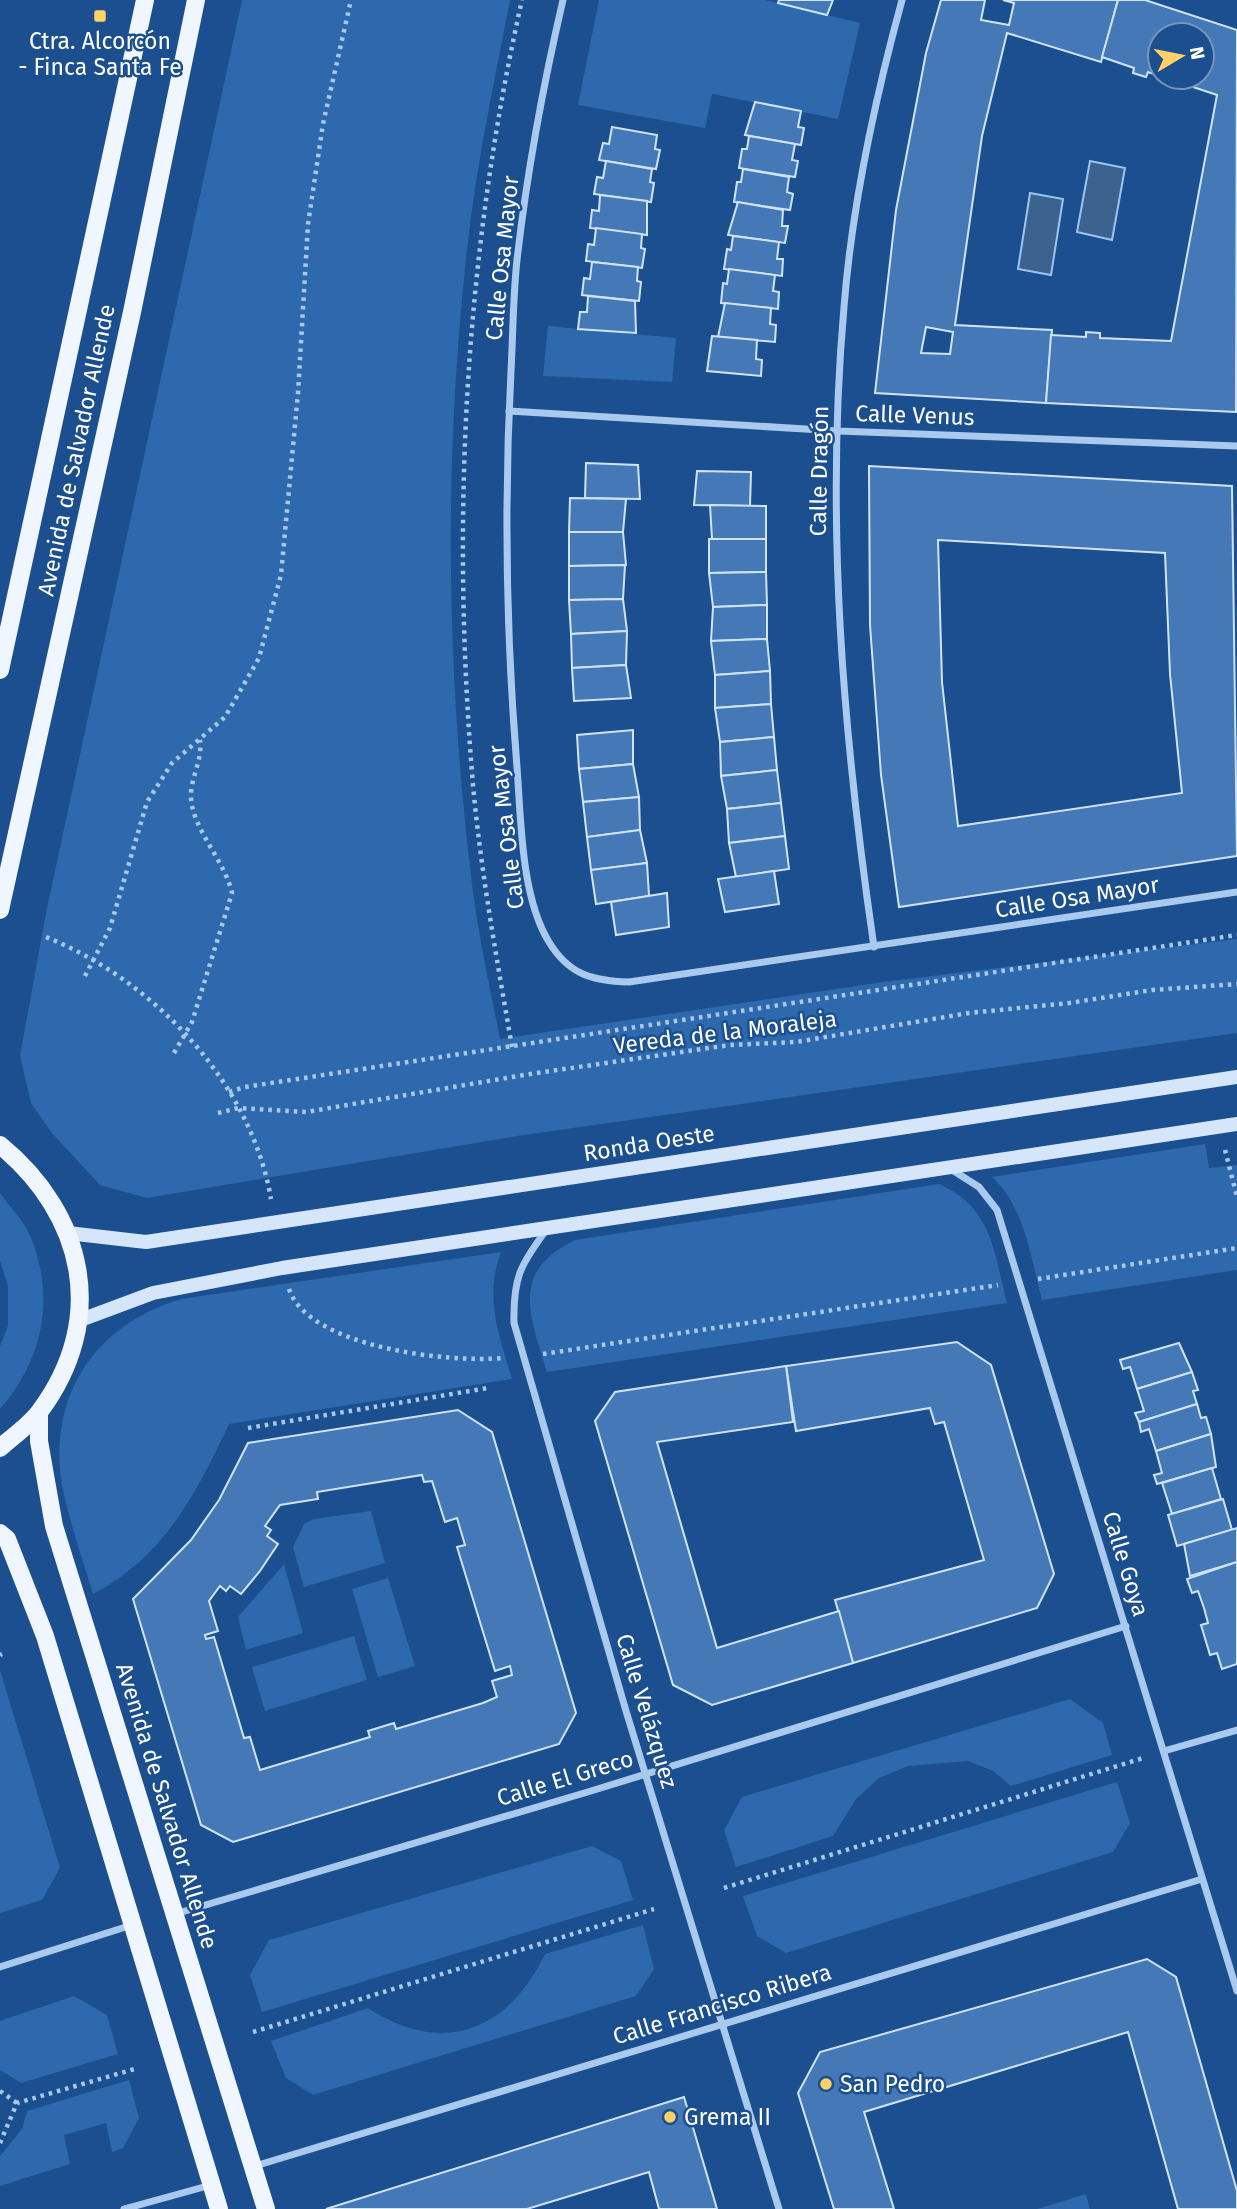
<svg xmlns="http://www.w3.org/2000/svg" width="1237" height="2209" viewBox="0 0 1237 2209" font-family="'Fira Sans',sans-serif">
<rect width="100%" height="100%" fill="#1b4f8f"/>
<g fill="#2e69ad">
<path d="M 242,0 L 510,0 C 494,83 476,166 467,250 C 444,456 446,662 470,867 C 476,925 489,983 500,1039 L 883,982 L 1237,939 L 1237,1033 L 517,1136 L 147,1198 L 100,1185 L 52,1133 L 31,1103 L 20,1056 L 46,913 Z"/>
<polygon points="599,0 765,0 860,23 838,119 712,94 705,128 578,105"/>
<polygon points="548,326 676,338 672,382 543,376"/>
<path d="M 1205,1144 L 1209,1168 L 1237,1165 L 1237,1270 L 1042,1300 C 1031,1259 1025,1207 992,1177 Z"/>
<path d="M 939,1184 C 992,1207 994,1252 1007,1303 L 547,1372 C 530,1316 509,1272 575,1240 Z"/>
<path d="M 0,1193 C 9,1206 22,1219 29,1233 C 56,1295 44,1359 0,1409 L 0,1346 L 8,1326 L 8,1286 L 0,1261 Z"/>
<path d="M 501,1252 C 484,1298 499,1335 512,1379 L 229,1424 C 196,1494 164,1557 93,1594 C 83,1560 63,1504 60,1470 C 54,1385 101,1323 181,1299 Z"/>
<polygon points="371,1511 385,1563 304,1587 293,1547 304,1524 314,1519"/>
<polygon points="284,1564 303,1633 246,1650 238,1617"/>
<polygon points="388,1578 415,1666 378,1677 352,1589"/>
<polygon points="354,1636 367,1680 265,1711 252,1667"/>
<polygon points="0,1670 60,1868 42,1900 0,1913"/>
<polygon points="1070,1699 1103,1723 1112,1755 1011,1786 993,1771 968,1761 908,1766 879,1778 856,1799 833,1836 736,1867 724,1830 742,1797"/>
<polygon points="1117,1782 1130,1823 1113,1852 786,1953 757,1936 743,1896"/>
<polygon points="592,1846 621,1861 633,1900 262,2012 250,1975 269,1940"/>
<path d="M 643,1925 L 654,1969 L 636,1996 L 313,2095 L 286,2078 L 271,2041 L 368,2008 C 442,2057 508,2031 545,1954 Z"/>
<polygon points="74,1996 107,2015 118,2054 21,2083 0,2070 0,2021"/>
<polygon points="129,2080 139,2118 123,2148 112,2152 106,2123 64,2135 70,2164 0,2186 0,2156 22,2129 27,2111"/>
<polygon points="1086,2194 1090,2209 1037,2209"/>
</g>
<g fill="#3c6290" stroke="#9cc4f0" stroke-width="2">
<polygon points="1090,161 1125,168 1112,240 1077,232"/>
<polygon points="1030,193 1063,199 1051,275 1018,269"/>
</g>
<g fill="#4478b7" stroke="#cfe3fa" stroke-width="2" fill-rule="evenodd">
<polygon points="779,0 833,0 827,15 778,3"/>
<path d="M 941,0 L 985,0 L 981,20 L 1009,25 L 1014,3 L 1003,0 L 1118,0 L 1101,62 L 1007,33 L 982,136 L 955,325 L 1052,330 L 1046,403 L 875,393 L 896,210 L 926,53 ZM 926,327 L 953,332 L 950,354 L 921,353 Z"/>
<polygon points="1118,0 1145,0 1237,30 1236,412 1046,403 1051,335 1086,337 1086,332 1100,333 1100,338 1171,341 1217,95 1163,77 1202,77 1202,35 1160,35 1160,76 1148,72 1146,77 1133,73 1134,68 1102,57"/>
<polygon points="755,102 801,111 798,127 804,128 801,145 745,135"/>
<polygon points="612,127 657,135 655,149 660,150 656,169 599,160 603,143 609,144"/>
<polygon points="749,136 795,144 792,160 798,161 795,177 739,168 742,149 747,149"/>
<polygon points="606,161 652,169 650,182 654,183 651,202 594,194 597,177 603,178"/>
<polygon points="743,169 789,177 787,192 793,194 790,210 734,202 737,182 741,182"/>
<polygon points="600,195 647,201 647,235 590,228 592,210 599,211"/>
<polygon points="738,202 783,210 782,226 788,226 785,243 728,235"/>
<polygon points="596,228 642,234 641,248 645,249 642,268 586,261 588,244 594,245"/>
<polygon points="733,236 779,242 777,259 783,259 782,276 724,269 727,249 731,250"/>
<polygon points="592,262 638,267 637,281 641,282 639,301 582,295 584,278 590,279"/>
<polygon points="729,269 775,275 773,291 779,292 778,309 721,303 723,283 727,284"/>
<polygon points="588,296 635,301 636,333 578,329 580,312 587,312"/>
<polygon points="725,303 771,308 770,324 776,325 775,342 718,337"/>
<polygon points="712,336 757,340 756,359 762,360 761,376 707,371"/>
<polygon points="586,463 638,465 640,499 585,498"/>
<path d="M 869,466 L 1232,486 L 1237,856 L 899,907 L 881,775 L 870,625 ZM 938,540 L 1165,553 L 1170,674 L 1182,793 L 958,826 L 942,682 Z"/>
<polygon points="697,471 751,472 750,506 694,505"/>
<polygon points="570,498 626,499 623,532 569,532"/>
<polygon points="710,505 766,506 766,539 712,539"/>
<polygon points="569,532 623,532 626,565 569,566"/>
<polygon points="709,539 766,539 766,572 709,573"/>
<polygon points="625,565 623,599 569,600 569,566"/>
<polygon points="766,572 767,605 713,607 709,573"/>
<polygon points="623,599 627,631 571,634 569,600"/>
<polygon points="767,605 767,639 711,641 713,607"/>
<polygon points="627,631 626,665 572,668 571,634"/>
<polygon points="767,639 770,671 715,675 711,641"/>
<polygon points="626,665 631,698 574,701 572,668"/>
<polygon points="770,671 771,704 715,708 715,675"/>
<polygon points="771,704 774,737 720,742 715,708"/>
<polygon points="633,730 633,764 579,769 577,735"/>
<polygon points="774,737 777,770 721,776 720,742"/>
<polygon points="633,764 639,797 583,802 579,769"/>
<polygon points="777,770 781,803 727,809 721,776"/>
<polygon points="639,797 640,830 587,837 583,802"/>
<polygon points="781,803 785,836 729,843 727,809"/>
<polygon points="640,830 647,863 591,870 587,837"/>
<polygon points="785,836 789,869 736,877 729,843"/>
<polygon points="647,863 649,896 596,904 591,870"/>
<polygon points="774,871 779,904 725,912 718,879"/>
<polygon points="667,893 669,927 616,935 611,902"/>
<polygon points="957,1342 991,1365 1054,1574 1037,1608 853,1663 835,1600 984,1560 944,1422 935,1424 930,1408 796,1431 786,1366"/>
<polygon points="1179,1343 1192,1372 1137,1389 1130,1367 1123,1369 1120,1360"/>
<polygon points="786,1366 793,1422 657,1442 717,1648 839,1611 853,1663 712,1705 673,1685 595,1421 615,1392"/>
<polygon points="1192,1372 1198,1390 1193,1391 1197,1404 1139,1422 1135,1413 1144,1411 1137,1389"/>
<polygon points="1197,1404 1201,1418 1206,1417 1211,1434 1156,1451 1149,1429 1141,1432 1139,1422"/>
<path d="M 458,1410 L 492,1432 L 576,1713 L 559,1744 L 233,1842 L 201,1825 L 133,1599 L 191,1540 L 219,1500 L 248,1443 ZM 422,1475 L 424,1482 L 432,1481 L 445,1522 L 457,1518 L 465,1545 L 457,1547 L 495,1671 L 510,1666 L 512,1675 L 492,1681 L 497,1697 L 483,1703 L 396,1729 L 394,1723 L 368,1731 L 370,1737 L 260,1770 L 250,1737 L 244,1738 L 214,1637 L 206,1639 L 205,1635 L 218,1631 L 209,1601 L 220,1586 L 226,1591 L 230,1586 L 241,1594 L 260,1571 L 278,1544 L 267,1536 L 271,1530 L 265,1526 L 280,1505 L 318,1499 L 317,1492 Z"/>
<polygon points="1211,1434 1216,1467 1157,1484 1154,1475 1162,1473 1156,1451"/>
<polygon points="1212,1468 1221,1499 1172,1514 1162,1483"/>
<polygon points="1223,1499 1232,1530 1177,1546 1168,1515"/>
<polygon points="1237,1528 1237,1562 1190,1576 1184,1544"/>
<polygon points="1237,1562 1237,1664 1222,1669 1217,1653 1210,1655 1201,1625 1208,1623 1204,1608 1198,1591 1192,1593 1187,1579"/>
<polygon points="1147,1959 1176,1977 1237,2191 1237,2209 1178,2209 1128,2032 864,2112 894,2209 834,2209 798,2093 820,2052"/>
<polygon points="684,2097 717,2209 659,2209 649,2172 527,2209 326,2209"/>
</g>
<g fill="none" stroke-linecap="round" stroke-linejoin="round">
<g stroke="#a9c9ee" stroke-width="4.5" stroke-dasharray="3.5 5" stroke-linecap="butt">
<path d="M 46,937 C 153,980 251,1082 271,1199"/>
<polyline points="85,976 110,928 147,802 172,763 225,717 259,658 281,575 298,393 308,224 323,124 351,0"/>
<path d="M 512,1047 C 497,960 481,873 473,785 C 451,523 464,257 522,0"/>
<path d="M 174,1053 L 192,1022 L 232,893 C 225,861 193,830 191,798 C 190,778 203,760 200,740"/>
<polyline points="229,1092 245,1087 1237,935"/>
<polyline points="218,1113 238,1108 306,1112 530,1074 730,1045 796,1042 969,1013 1069,1003 1152,990 1237,984"/>
<polyline points="1225,1150 1237,1197"/>
<polyline points="1038,1279 1237,1248"/>
<path d="M 289,1289 C 309,1348 450,1363 503,1358"/>
<polyline points="543,1354 998,1285"/>
<polyline points="248,1428 488,1388"/>
<polyline points="0,1655 2,1654"/>
<polyline points="724,1888 1143,1758"/>
<polyline points="253,2032 654,1909"/>
<polyline points="0,2091 17,2103"/>
<polyline points="0,2143 17,2103 138,2068"/>
</g>
<g stroke="#a9c9ee" stroke-width="7">
<path d="M 563,0 C 543,86 527,172 517,260 C 513,297 513,334 511,371 C 504,503 506,634 517,767 C 521,819 521,897 549,942 C 569,975 593,981 629,982 L 1237,892"/>
<polyline points="509,411 838,431 1237,446"/>
<path d="M 874,947 C 843,735 825,522 844,307 C 852,205 875,99 902,0"/>
<polyline points="949,1168 979,1187 997,1210 1237,1991"/>
<path d="M 547,1229 C 520,1265 513,1278 514,1323 L 626,1711 L 779,2209"/>
<polyline points="1164,1751 1237,1730"/>
<polyline points="175,1914 591,1791 1126,1626"/>
<polyline points="0,1967 132,1925"/>
<polyline points="255,2166 1202,1879"/>
<polyline points="124,2209 211,2185"/>
</g>
<g stroke="#d6e6fa" stroke-width="14">
<polyline points="68,1233 146,1242 1237,1077"/>
<polyline points="78,1321 153,1293 282,1268 1237,1124"/>
</g>
<g stroke="#f0f6ff" stroke-width="18">
<polyline points="0,670 145,0"/>
<polyline points="0,910 132,312 196,0"/>
<path d="M 0,1145 C 85,1215 108,1319 40,1411 C 30,1425 13,1436 0,1448"/>
<polyline points="39,1413 39,1441 54,1526 266,2209"/>
<polyline points="0,1533 7,1539 45,1636 219,2209"/>
</g>
</g>
<g fill="#ffd166" stroke="#1b4f8f" stroke-width="2.5">
<rect x="93" y="9" width="14" height="14" rx="3.5"/>
<circle cx="826" cy="2084" r="7"/>
<circle cx="670" cy="2117" r="7"/>
</g>
<g text-anchor="middle" stroke-width="5" stroke-linejoin="round" paint-order="stroke">
<g font-size="23" fill="#fff" stroke="#1b4f8f" text-anchor="start">
<text x="100" y="49" text-anchor="middle">Ctra. Alcorcón<tspan x="100" dy="26">- Finca Santa Fe</tspan></text>
<text x="840" y="2092">San Pedro</text>
<text x="684" y="2125">Grema II</text>
</g>
<g font-size="23" fill="#fff" stroke="#1b4f8f">
<text transform="translate(502 258) rotate(-84)" y="8">Calle Osa Mayor</text>
<text transform="translate(915 415) rotate(2)" y="8">Calle Venus</text>
<text transform="translate(76 450) rotate(-78)" y="8">Avenida de Salvador Allende</text>
<text transform="translate(819 471) rotate(-89)" y="8">Calle Dragón</text>
<text transform="translate(506 827) rotate(-97)" y="8">Calle Osa Mayor</text>
<text transform="translate(1077 897) rotate(-9)" y="8">Calle Osa Mayor</text>
<text transform="translate(725 1032) rotate(-7)" y="8">Vereda de la Moraleja</text>
<text transform="translate(649 1143) rotate(-9)" y="8">Ronda Oeste</text>
<text transform="translate(1126 1564) rotate(73)" y="8">Calle Goya</text>
<text transform="translate(647 1711) rotate(73)" y="8">Calle Velázquez</text>
<text transform="translate(565 1778) rotate(-17)" y="8">Calle El Greco</text>
<text transform="translate(167 1806) rotate(73)" y="8">Avenida de Salvador Allende</text>
<text transform="translate(722 2004) rotate(-17)" y="8">Calle Francisco Ribera</text>
</g>
</g>
<g transform="translate(1181 56) rotate(80)"><circle r="33" fill="#1b4f8f" stroke="#7695bc" stroke-width="2"/>
<path d="M0-5L12 26L0 18L-12 26Z" fill="#ffd166"/>
<text y="-10" font-size="19" font-weight="bold" text-anchor="middle" fill="#ffffff">N</text>
</g>
</svg>
